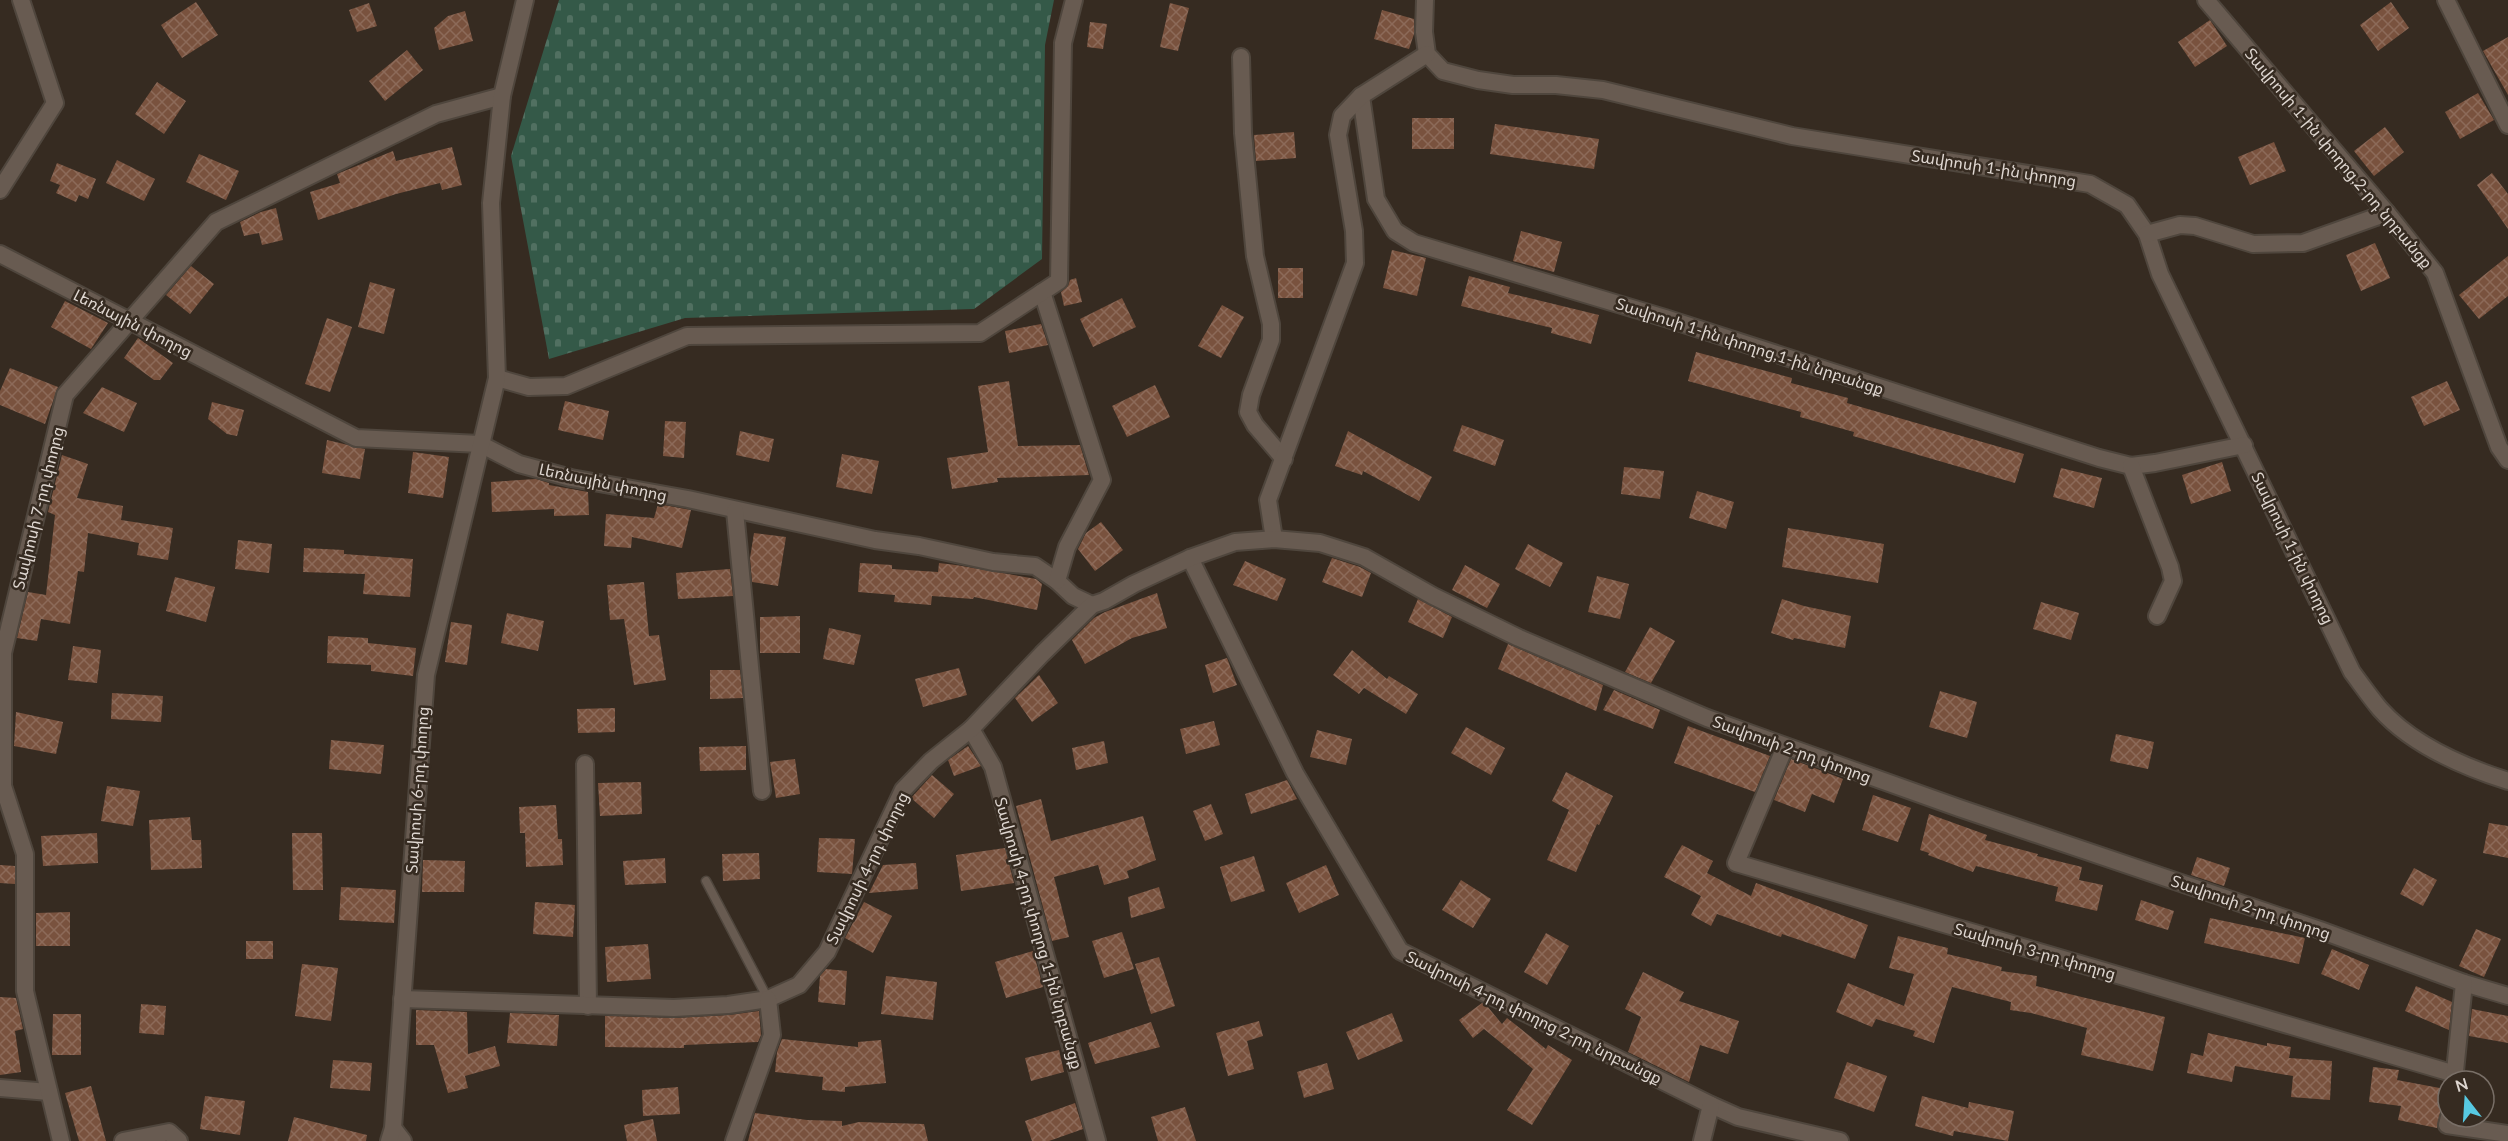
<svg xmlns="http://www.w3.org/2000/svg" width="2508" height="1141" viewBox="0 0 2508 1141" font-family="Lato,'Noto Sans Armenian',sans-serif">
<defs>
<pattern id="cemetery-stones" width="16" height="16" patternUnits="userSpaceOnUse" patternTransform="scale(1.5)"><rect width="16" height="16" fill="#345948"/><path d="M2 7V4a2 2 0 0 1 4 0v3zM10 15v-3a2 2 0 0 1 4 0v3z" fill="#517061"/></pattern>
<pattern id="building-cross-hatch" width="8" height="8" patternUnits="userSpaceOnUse" patternTransform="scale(1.5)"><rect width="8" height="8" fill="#79523e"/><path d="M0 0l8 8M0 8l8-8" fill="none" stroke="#8c6a59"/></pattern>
</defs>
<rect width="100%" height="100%" fill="#362b21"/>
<polygon fill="url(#cemetery-stones)" points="559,0 1054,0 1045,45 1042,259 974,309 685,318 549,359 511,156"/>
<g fill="url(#building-cross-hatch)">
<polygon points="196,2 218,35 182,58 161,25"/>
<polygon points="2391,2 2409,28 2378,51 2360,25"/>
<polygon points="369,3 377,26 357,32 349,10"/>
<polygon points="1170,3 1189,8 1178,51 1160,47"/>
<polygon points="1382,10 1414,19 1414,34 1409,49 1374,39"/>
<polygon points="465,11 473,41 439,50 434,28 448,16"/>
<polygon points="2210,20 2227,46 2195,67 2178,42"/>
<polygon points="1090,22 1107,24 1103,49 1087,47"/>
<polygon points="2508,37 2508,95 2483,51"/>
<polygon points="407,50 423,70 385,101 369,81"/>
<polygon points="157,82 186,101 164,134 135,114"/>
<polygon points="2478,93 2494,120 2460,139 2445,112"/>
<rect x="1412" y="118" width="42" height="31"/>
<polygon points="1495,124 1599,139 1594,169 1490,154"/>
<polygon points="2385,127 2404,152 2374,176 2354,151"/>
<polygon points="1294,132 1296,158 1256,161 1254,135"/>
<polygon points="2274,142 2286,171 2250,185 2238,157"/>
<polygon points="452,147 462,185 442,190 440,183 396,194 318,220 310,192 340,183 337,174 393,151 396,161"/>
<polygon points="199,154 239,171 226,200 186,182"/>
<polygon points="117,160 155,179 144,201 106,183"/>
<polygon points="57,163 96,179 88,199 79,195 76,202 56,193 60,185 50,181"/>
<polygon points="2492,173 2508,194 2508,229 2477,185"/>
<polygon points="276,208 283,240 262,245 259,233 244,236 240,222 261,212"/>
<polygon points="1521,231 1562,242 1554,272 1513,261"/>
<polygon points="2375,243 2390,278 2361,291 2346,255"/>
<polygon points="1392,250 1426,258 1417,296 1383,288"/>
<polygon points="2508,256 2508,296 2479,319 2459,295"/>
<polygon points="191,266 214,284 190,314 166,295"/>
<rect x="1278" y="268" width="25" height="30"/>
<polygon points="1469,276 1510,287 1508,293 1599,315 1591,344 1551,333 1552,328 1461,306"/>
<polygon points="1076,278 1082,302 1064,306 1061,292 1068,286 1070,280"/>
<polygon points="370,282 395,289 384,334 358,327"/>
<polygon points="1122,298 1136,327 1093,347 1080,319"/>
<polygon points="65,301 108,323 91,349 51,327"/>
<polygon points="1222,305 1244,317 1221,358 1198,346"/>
<polygon points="327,318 352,327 330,392 305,384"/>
<polygon points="1041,324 1048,345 1009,353 1005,331"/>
<polygon points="138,338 173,363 160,380 154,380 124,358"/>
<polygon points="1696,352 1792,378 1791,383 1848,398 1847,403 2024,454 2015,483 1853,436 1854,432 1800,417 1801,412 1688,381"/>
<polygon points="10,368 58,387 45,424 0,405 0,391"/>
<polygon points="1009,381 1018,446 1080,445 1089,475 997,478 998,482 952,489 947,458 988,452 978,386"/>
<polygon points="2447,381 2460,410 2424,426 2411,397"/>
<polygon points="1155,385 1170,417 1127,437 1112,406"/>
<polygon points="102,387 137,403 124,432 83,413"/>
<polygon points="565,401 609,411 603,440 558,430"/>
<polygon points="212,402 244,410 237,436 227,434 208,419"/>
<polygon points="665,421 686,422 684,458 663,456"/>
<polygon points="1462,425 1504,440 1495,466 1453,451"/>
<polygon points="740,431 774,439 769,462 736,455"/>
<polygon points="1348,431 1432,477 1419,501 1363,471 1362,475 1335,466"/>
<polygon points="327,440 365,449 360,479 322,473"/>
<polygon points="413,452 449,457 443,498 408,493"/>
<polygon points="842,454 879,461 872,494 836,487"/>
<polygon points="62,455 88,464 77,498 123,506 121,520 173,528 168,560 137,555 139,543 88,533 84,572 78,571 70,624 41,619 37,641 17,638 28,592 46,595 55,515 48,512"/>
<polygon points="2222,462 2231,491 2191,504 2182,475"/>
<polygon points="1624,467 1664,471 1660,499 1621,494"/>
<polygon points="2061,468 2102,478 2094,508 2053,497"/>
<polygon points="536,479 549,483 549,485 588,492 589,515 554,516 554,509 492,512 491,482"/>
<polygon points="1697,491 1734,502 1726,529 1689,518"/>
<polygon points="658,504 691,510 682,548 632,537 631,548 604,546 606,514 654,518"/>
<polygon points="1101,522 1123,550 1095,571 1078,549 1086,533"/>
<polygon points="1788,528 1884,544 1878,583 1782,567"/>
<polygon points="754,533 786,537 778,586 752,582 750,558"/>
<polygon points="238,540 272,544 269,573 235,569"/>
<polygon points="1528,544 1563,563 1550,587 1515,569"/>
<polygon points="304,548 344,550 344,554 413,559 410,597 363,594 365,574 303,572"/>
<polygon points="1332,558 1360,567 1371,573 1362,597 1322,582"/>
<polygon points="1245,561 1286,579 1277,601 1233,585"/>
<polygon points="860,563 892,565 892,569 938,572 939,563 956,565 1036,579 1042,584 1037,610 974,597 973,599 932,596 931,605 894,602 895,595 858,592"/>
<polygon points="1465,565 1500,584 1487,608 1452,590"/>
<polygon points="730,569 733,596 678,599 676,573"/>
<polygon points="1597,576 1629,584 1620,619 1588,612"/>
<polygon points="175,577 215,587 206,622 166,611"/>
<polygon points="644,582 649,636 659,635 666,680 634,685 624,619 610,620 607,585"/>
<polygon points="1157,593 1167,628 1132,638 1085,664 1072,640 1094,618 1105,612"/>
<polygon points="1418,599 1452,617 1443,638 1408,622"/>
<polygon points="1782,599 1804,606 1851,616 1845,648 1794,638 1793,640 1771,633"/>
<polygon points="2041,602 2079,613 2071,640 2033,629"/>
<polygon points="507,613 544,621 538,651 501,643"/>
<polygon points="800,616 800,653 760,653 760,617"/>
<polygon points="451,622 472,625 467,665 445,662"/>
<polygon points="1650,627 1675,641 1651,683 1625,672"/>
<polygon points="829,628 861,635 854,665 823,659"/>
<polygon points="328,636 368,638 368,643 416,648 413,676 371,671 371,665 327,663"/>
<polygon points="1508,644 1603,685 1596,711 1498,669"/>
<polygon points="73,646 101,650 97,683 68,680"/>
<polygon points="1352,650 1387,679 1389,676 1418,694 1406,714 1364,688 1359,694 1333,675"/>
<polygon points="1227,658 1237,685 1213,693 1205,665"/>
<polygon points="959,668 967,695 923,707 915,679"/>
<polygon points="710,670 740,670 743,698 710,699"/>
<polygon points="1039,675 1058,703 1032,722 1015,698"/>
<polygon points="1614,690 1660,710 1653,729 1603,710"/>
<polygon points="1940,691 1977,702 1967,738 1929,727"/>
<polygon points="112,693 163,696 161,722 111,719"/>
<polygon points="615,708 615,732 578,733 577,709"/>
<polygon points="16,712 63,722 56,754 14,746"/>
<polygon points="1214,721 1220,745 1186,754 1180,729"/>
<polygon points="1688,726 1770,756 1755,792 1674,763"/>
<polygon points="1466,727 1505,748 1491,775 1451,753"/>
<polygon points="1317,730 1352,739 1346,765 1310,757"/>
<polygon points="2116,734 2154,742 2148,769 2110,761"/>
<polygon points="331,740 384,745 381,774 329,769"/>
<polygon points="1104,741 1108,763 1076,770 1072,748"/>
<polygon points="746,746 746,770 700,771 699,747"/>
<polygon points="968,746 981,766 954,776 948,760"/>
<polygon points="795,759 800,794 776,798 770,762"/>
<polygon points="1791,759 1843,779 1834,803 1812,794 1805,812 1774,800"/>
<polygon points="1566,772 1613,796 1599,825 1597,824 1576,872 1547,860 1569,810 1552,801"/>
<polygon points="932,775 954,794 934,818 911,798"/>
<polygon points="1287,780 1297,799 1251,814 1245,794"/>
<polygon points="641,782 642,814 600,816 598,783"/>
<polygon points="107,786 140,791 133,826 101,821"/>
<polygon points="1873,795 1911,808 1898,842 1862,830"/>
<polygon points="1041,799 1051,841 1143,816 1156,860 1127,871 1129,878 1104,885 1098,865 1054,877 1069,937 1052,941 1016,806"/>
<polygon points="1211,804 1223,834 1205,841 1193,811"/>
<polygon points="556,805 558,839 562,839 563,865 526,867 525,833 520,833 519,807"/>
<polygon points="1929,814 1987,835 1985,840 2038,854 2037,856 2082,867 2079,880 2103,885 2097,911 2055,901 2058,887 1976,866 1973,872 1928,855 1929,853 1920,850"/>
<polygon points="190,817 192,840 201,840 202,868 151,870 149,820"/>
<polygon points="2489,823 2508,826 2508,858 2483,853"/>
<polygon points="97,833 98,863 43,866 41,836"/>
<polygon points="292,833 322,833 323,890 293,890"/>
<polygon points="819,838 855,839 852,874 817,872"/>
<polygon points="1682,845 1713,861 1707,873 1751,896 1756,883 1868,925 1855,959 1782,934 1781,937 1717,914 1711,926 1691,915 1701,896 1664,877"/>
<polygon points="1005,848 1014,883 961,891 956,855"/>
<polygon points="759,853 760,879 723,881 722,854"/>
<polygon points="1254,856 1265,891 1231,902 1220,867"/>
<polygon points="2197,857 2230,868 2224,886 2191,875"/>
<polygon points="665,858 666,883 625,885 623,861"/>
<polygon points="423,860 465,861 464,892 422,892"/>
<polygon points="916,863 918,889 869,893 883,865"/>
<polygon points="0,865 15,866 15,884 0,883"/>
<polygon points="1326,865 1339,895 1299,913 1286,883"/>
<polygon points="2414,868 2437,880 2423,906 2400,894"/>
<polygon points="1461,880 1491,899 1473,928 1442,910"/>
<polygon points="341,887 396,890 394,923 339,920"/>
<polygon points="1159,887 1165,908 1131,918 1128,897"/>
<polygon points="2141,900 2174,911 2168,930 2135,920"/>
<polygon points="535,902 575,905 573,937 533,934"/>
<polygon points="864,902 892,916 873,953 845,938"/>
<polygon points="70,912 70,946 36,946 36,913"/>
<polygon points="2210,918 2305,938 2299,964 2204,943"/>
<polygon points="2476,929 2501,939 2484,977 2459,966"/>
<polygon points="1122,932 1134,969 1104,978 1092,941"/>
<polygon points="1546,933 1569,946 1547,985 1524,972"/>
<polygon points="1898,936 1948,948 1947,954 2002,967 2001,971 2037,976 2036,986 2165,1017 2153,1071 2081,1055 2087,1028 2031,1013 2010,1010 2011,1002 1952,987 1934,1043 1913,1036 1915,1031 1876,1019 1872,1027 1836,1012 1848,983 1904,1006 1914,974 1889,968"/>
<rect x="246" y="941" width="27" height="18"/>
<polygon points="648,944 651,979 607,982 605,947"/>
<polygon points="2332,949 2369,965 2359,990 2321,974"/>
<polygon points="1033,951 1043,987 1006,998 995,962"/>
<polygon points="1159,957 1175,1006 1151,1014 1135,964"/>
<polygon points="302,964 338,968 331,1021 295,1016"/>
<polygon points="826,969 847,971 845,1005 818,1002 820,976"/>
<polygon points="1643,972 1684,992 1679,1001 1739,1021 1728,1054 1700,1045 1689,1082 1628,1052 1641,1017 1625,1009"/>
<polygon points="886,976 937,982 933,1020 881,1014"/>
<polygon points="2416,986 2452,1002 2449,1030 2405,1011"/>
<polygon points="0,997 16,998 23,1029 15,1031 21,1072 0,1075"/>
<polygon points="1482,1003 1487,1006 1502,1024 1507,1018 1546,1049 1548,1045 1572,1060 1532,1125 1507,1110 1533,1069 1484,1029 1473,1038 1459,1020"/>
<polygon points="141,1004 166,1006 164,1035 139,1033"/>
<polygon points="2472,1009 2508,1016 2508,1043 2469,1036"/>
<polygon points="416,1010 467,1012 468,1054 495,1046 500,1066 465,1076 468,1088 448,1093 434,1045 416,1045"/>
<polygon points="759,1011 761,1035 758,1042 684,1045 684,1048 605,1047 605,1016 675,1018 729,1015"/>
<polygon points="510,1013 559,1015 557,1046 507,1043"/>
<polygon points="1392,1013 1403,1041 1358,1060 1346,1032"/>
<polygon points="53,1014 81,1014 81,1055 52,1055"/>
<polygon points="1259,1021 1263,1036 1247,1041 1254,1069 1228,1076 1216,1033"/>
<polygon points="1151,1022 1160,1047 1095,1064 1088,1043"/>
<polygon points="2208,1033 2267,1046 2267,1043 2291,1047 2289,1058 2332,1061 2330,1100 2291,1097 2293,1076 2235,1066 2232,1082 2187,1073 2191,1053 2203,1056"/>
<polygon points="782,1039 858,1047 858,1042 881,1040 886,1083 845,1087 845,1092 822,1090 823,1077 775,1072 777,1052"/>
<polygon points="1059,1050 1064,1072 1031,1081 1025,1058"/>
<polygon points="333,1060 372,1063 370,1091 330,1088"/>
<polygon points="1847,1062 1887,1076 1874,1112 1834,1098"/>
<polygon points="1327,1063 1334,1089 1304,1098 1297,1072"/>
<polygon points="2373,1067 2399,1070 2397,1080 2445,1089 2437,1128 2398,1120 2401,1106 2369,1102"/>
<polygon points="91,1086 106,1141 79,1141 65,1093"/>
<polygon points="678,1087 680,1114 643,1116 642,1090"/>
<polygon points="205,1096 245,1101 240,1135 200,1129"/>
<polygon points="1922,1096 1968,1108 1969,1102 2014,1111 2008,1141 1954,1131 1953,1136 1915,1126"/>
<polygon points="1075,1103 1083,1129 1049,1141 1032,1141 1025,1121"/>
<polygon points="1185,1107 1196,1141 1158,1141 1151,1117"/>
<polygon points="755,1113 807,1120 842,1121 842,1126 859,1122 924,1124 928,1141 748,1141"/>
<polygon points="294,1117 367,1135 366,1141 288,1141"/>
<polygon points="653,1119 657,1141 627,1141 624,1125"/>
</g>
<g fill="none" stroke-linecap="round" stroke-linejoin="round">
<defs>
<polyline id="service" points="706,881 768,999"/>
<g id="minor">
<path d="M 1425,0 L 1424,32 L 1427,54 L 1443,71 L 1478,80 L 1513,85 L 1556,85 L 1603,90 L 1792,136 L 2090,184 L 2127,205 L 2147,234 L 2160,274 L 2352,672 C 2361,684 2370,697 2380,709 C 2411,744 2464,767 2508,781"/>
<polyline points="2206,0 2387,213 2435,273 2499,447 2508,460"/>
<polyline points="2446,0 2508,125"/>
<polyline points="1241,57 1243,133 1255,256 1271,324 1271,340 1251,395 1248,412 1255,425 1284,459"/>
<polyline points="1361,96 1376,199 1395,231 1414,243 1665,318 2099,458 2131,466 2155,463 2244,445"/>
<polyline points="0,190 55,103 21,0"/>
<polyline points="2147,234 2180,225 2195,226 2253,244 2303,243 2387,213"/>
<polyline points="0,254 356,438 480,444 519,464 571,478 688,499 875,540 919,546 993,562 1035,566 1057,581 1073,596 1092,605"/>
<polyline points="1042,292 1102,480 1067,547 1057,581"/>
<polyline points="497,378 529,387 566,386 687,336 980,333 1059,281 1063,43 1074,0"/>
<polyline points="2131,466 2170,567 2173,581 2157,616"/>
<polyline points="735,511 762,791"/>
<polyline points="1274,539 1268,500 1355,263 1354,231 1338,135 1342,116 1361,96 1427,54"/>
<polyline points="1190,558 1295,773 1400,951 1711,1105 1738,1117 1840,1141"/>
<polyline points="971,729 993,767 1097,1141"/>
<polyline points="1785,747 1736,863 2455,1074"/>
<polyline points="585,764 588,1006"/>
<polyline points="402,999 674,1008 728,1005 768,999 799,985 827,952 903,790 931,761 971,729 1042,654 1092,605 1104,601 1134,584 1190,558 1235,542 1274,539 1320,543 1364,557 1433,596 1519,638 1707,718 1959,808 2320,930 2464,983 2508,996"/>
<polyline points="2454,1081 2464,983"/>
<polyline points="0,1088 49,1092"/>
<polyline points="2449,1117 2447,1125 2508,1134"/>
<polyline points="393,1128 403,1141"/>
<polyline points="61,1141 25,991 25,854 3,786 3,653 65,395 216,222 436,114 502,96"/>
<polyline points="123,1141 169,1132 179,1141"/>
<polyline points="734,1141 772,1035 768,999"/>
<polyline points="1702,1141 1711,1105"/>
</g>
<polyline id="tertiary" points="389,1141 393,1128 426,675 497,378 491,203 502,96 525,0"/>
</defs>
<use href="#service" stroke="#4f463d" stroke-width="11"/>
<use href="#minor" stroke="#4f463d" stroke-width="20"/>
<use href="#tertiary" stroke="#4f463d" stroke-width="20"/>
<use href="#service" stroke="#685b51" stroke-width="8"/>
<use href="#minor" stroke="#685b51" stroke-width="16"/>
<use href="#tertiary" stroke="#685b51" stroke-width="16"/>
</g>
<g text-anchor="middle" stroke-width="5" stroke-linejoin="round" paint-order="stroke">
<g font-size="16" fill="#ded6d0" stroke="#362b21">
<text transform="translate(2339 158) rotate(50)" y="6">Տավրոսի 1-ին փողոց,2-րդ նրբանցք</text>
<text transform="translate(1994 168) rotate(9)" y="6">Տավրոսի 1-ին փողոց</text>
<text transform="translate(133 323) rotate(27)" y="6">Լեռնային փողոց</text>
<text transform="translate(1750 346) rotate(18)" y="6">Տավրոսի 1-ին փողոց,1-ին նրբանցք</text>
<text transform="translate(603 482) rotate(12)" y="6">Լեռնային փողոց</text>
<text transform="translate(38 508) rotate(-76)" y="6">Տավրոսի 7-րդ փողոց</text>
<text transform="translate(2293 548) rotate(64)" y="6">Տավրոսի 1-ին փողոց</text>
<text transform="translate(1792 749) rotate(20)" y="6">Տավրոսի 2-րդ փողոց</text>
<text transform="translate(417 790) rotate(-86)" y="6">Տավրոսի 6-րդ փողոց</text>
<text transform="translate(867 868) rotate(-64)" y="6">Տավրոսի 4-րդ փողոց</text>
<text transform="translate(2251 907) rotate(19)" y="6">Տավրոսի 2-րդ փողոց</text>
<text transform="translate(1039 933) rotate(74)" y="6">Տավրոսի 4-րդ փողոց 1-ին նրբանցք</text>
<text transform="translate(2035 951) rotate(16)" y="6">Տավրոսի 3-րդ փողոց</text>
<text transform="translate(1534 1017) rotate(26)" y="6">Տավրոսի 4-րդ փողոց 2-րդ նրբանցք</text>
</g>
</g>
<g transform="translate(2466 1099) rotate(343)"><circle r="28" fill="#362b21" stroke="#796f67" stroke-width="1.5"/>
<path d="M0-4.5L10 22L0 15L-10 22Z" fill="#57c9e2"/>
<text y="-9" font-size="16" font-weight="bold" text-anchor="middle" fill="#ded6d0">N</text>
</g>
</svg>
